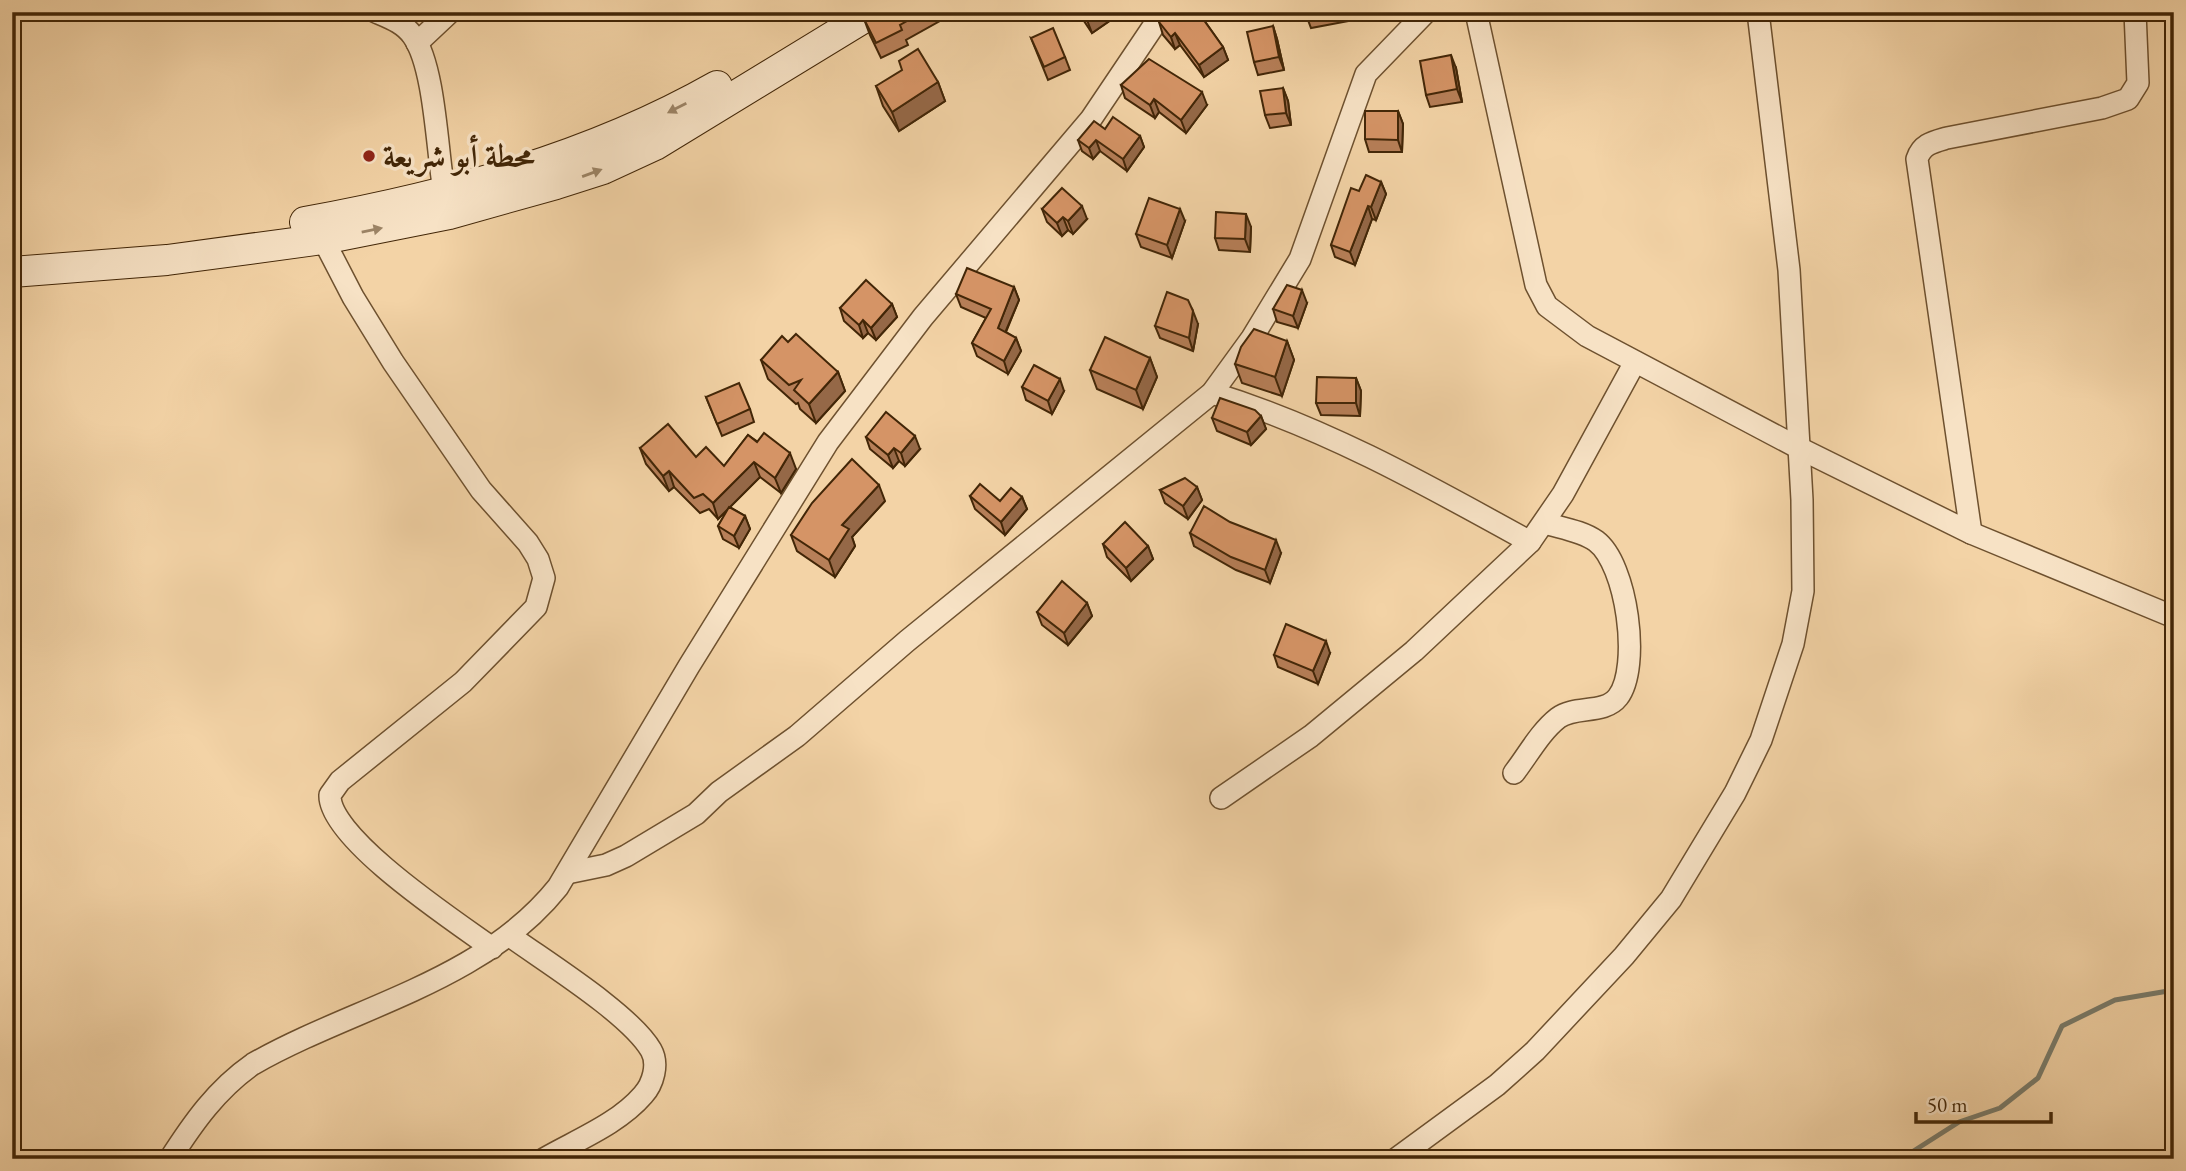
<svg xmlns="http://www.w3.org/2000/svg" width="2186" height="1171" viewBox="0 0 2186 1171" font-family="'EB Garamond',Amiri,serif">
<rect width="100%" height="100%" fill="#f3d3a6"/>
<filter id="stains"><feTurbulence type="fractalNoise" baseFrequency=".00286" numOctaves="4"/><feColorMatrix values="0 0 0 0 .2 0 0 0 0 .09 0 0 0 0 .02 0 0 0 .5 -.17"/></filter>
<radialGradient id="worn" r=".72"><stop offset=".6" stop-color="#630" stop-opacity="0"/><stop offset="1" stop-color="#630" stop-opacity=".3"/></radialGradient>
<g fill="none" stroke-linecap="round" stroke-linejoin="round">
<polyline stroke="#797c6c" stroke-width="5" points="1901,1159 1959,1122 2000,1108 2038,1078 2062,1026 2115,1000 2174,990"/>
<defs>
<g id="street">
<path d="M 376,12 C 390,18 404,23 413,36 C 435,67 437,151 444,191"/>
<path d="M 1476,12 L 1536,285 L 1547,306 L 1587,336 L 1797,447 L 1971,533 L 1917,159 C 1922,144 1933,142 1947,138 L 2102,108 L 2128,99 L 2138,83 L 2135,12"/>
<polyline points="417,43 450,12"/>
<path d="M 323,239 L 353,297 L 393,362 L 481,490 L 528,543 L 538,559 L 544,578 L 536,607 L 463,682 L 340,781 L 330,795 C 328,838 456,922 492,948"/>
<path d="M 1212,393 C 1324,427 1427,485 1530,542"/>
<polyline points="1971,533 2174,617"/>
<path d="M 1514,773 C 1528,755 1540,732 1558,718 C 1575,705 1604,715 1618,697 C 1641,667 1627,564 1596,541 C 1582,531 1561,528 1545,523"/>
<polyline points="1221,798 1311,736 1414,651 1530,542 1563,494 1635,362"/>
<polyline points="567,873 606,865 626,856 696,814 719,792 797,736 907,641 1212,393 1252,338 1300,259 1366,74 1426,12"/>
<path d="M 510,936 C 546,962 630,1014 651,1050 C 659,1064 653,1084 643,1095 C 618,1124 577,1140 544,1159"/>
<path d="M 170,1159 C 193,1123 217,1089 253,1064 C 355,1006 482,982 558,887 L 689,666 L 828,442 L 923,317 L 1091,119 L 1163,12"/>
<polyline points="1396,1159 1497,1085 1535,1051 1624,956 1671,899 1735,793 1761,740 1793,644 1803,591 1802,500 1789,270 1758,12"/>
</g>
<g id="secondary">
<path d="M 305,222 C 448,196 590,158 717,86"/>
<polyline points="12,272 167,260 323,239 449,214 556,184 603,169 655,145 873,12"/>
</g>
</defs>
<use href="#street" stroke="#6e512f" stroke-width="24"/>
<use href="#secondary" stroke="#422607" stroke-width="32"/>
<use href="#street" stroke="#f7e2c5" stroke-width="21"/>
<use href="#secondary" stroke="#f7e2c5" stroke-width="30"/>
</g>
<g fill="#b77f58" stroke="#422607" stroke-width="2">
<polygon points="875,12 950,12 946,14 947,17 906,40 908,45 881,58 870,35 864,19"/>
<polygon points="1078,12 1117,12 1118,15 1092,33"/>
<polygon points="1165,12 1208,12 1204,20 1223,47 1228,60 1204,77 1180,45 1175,49 1163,35 1159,22"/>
<polygon points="1305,12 1352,12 1354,20 1311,28"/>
<polygon points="1273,26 1277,39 1284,70 1258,75 1254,62"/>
<polygon points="1031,38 1065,57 1070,70 1048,80"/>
<polygon points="1456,68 1462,102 1430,107 1426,95"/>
<polygon points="938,82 945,101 899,131 883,106 876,86"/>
<polygon points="1121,85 1207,105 1186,133 1159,112 1155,118 1125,98"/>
<polygon points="1283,88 1288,101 1291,125 1270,128 1265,115"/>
<polygon points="1398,111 1403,124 1402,152 1369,152 1365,139"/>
<polygon points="1105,129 1140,136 1144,147 1127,171 1100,151 1093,159 1082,151 1078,140"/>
<polygon points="1381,182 1386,194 1376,220 1372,219 1355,265 1335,257 1331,245 1359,191"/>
<polygon points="1042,209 1087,219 1073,234 1068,230 1062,236 1047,222"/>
<polygon points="1185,221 1172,258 1141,247 1136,234"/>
<polygon points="1251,227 1250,252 1219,250 1215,238"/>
<polygon points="1014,287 1019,300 1006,332 1016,338 1021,351 1008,374 977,356 972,343 986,318 961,307 956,294"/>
<polygon points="1307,303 1298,328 1277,322 1273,309"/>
<polygon points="892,304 897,317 876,340 868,333 863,338 844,321 840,308"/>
<polygon points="1198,324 1193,351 1160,338 1155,326"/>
<polygon points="1287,341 1294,360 1282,396 1242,383 1235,364"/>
<polygon points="788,342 838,372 845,391 816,423 800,409 798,403 796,404 768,379 761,360"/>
<polygon points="1150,358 1157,377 1143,409 1097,389 1090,370"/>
<polygon points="1356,378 1361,391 1360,416 1321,415 1316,403"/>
<polygon points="1022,387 1064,391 1052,414 1026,400"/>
<polygon points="706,397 750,409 754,422 722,436"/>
<polygon points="1261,416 1266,429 1251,445 1217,431 1212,418"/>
<polygon points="748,435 796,469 781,493 760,477 730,507 745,516 750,529 739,548 723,539 718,526 729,508 718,519 709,509 700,513 674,487 669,491 646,464 640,448 696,457 724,466"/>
<polygon points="866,437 920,449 905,466 899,461 893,468 870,449"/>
<polygon points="1197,487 1202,500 1188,519 1165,503 1160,490"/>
<polygon points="970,496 1000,501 1022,497 1027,509 1005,535 975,509"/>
<polygon points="885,501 852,537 855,546 835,577 797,551 791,535"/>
<polygon points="1190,533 1281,553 1270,583 1236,570 1194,546"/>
<polygon points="1103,544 1148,546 1153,559 1131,581 1107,557"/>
<polygon points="1087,603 1092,616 1068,645 1042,625 1037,612"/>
<polygon points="1330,653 1318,684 1278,667 1274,655"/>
</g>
<g fill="#956847" stroke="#422607" stroke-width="2">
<polygon points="1099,12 1117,12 1118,15 1092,33 1087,20"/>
<polygon points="1197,12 1208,12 1201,24"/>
<polygon points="1273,26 1277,39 1284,70 1279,57"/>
<polygon points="1175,33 1180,45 1175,49 1171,37"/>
<polygon points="1223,47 1228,60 1204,77 1199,65"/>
<polygon points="1451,55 1456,68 1462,102 1457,89"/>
<polygon points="938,82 945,101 899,131 892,112"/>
<polygon points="1283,88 1288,101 1291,125 1286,113"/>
<polygon points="1202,92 1207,105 1186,133 1181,120"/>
<polygon points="1154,99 1159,112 1155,118 1150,105"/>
<polygon points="1398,111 1403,124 1402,152 1398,140"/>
<polygon points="1140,136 1144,147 1127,171 1123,159"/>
<polygon points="1096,140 1100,151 1093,159 1089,148"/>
<polygon points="1381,182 1386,194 1376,220 1371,207"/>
<polygon points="1082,206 1087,219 1073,234 1068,221"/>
<polygon points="1368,206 1372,219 1355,265 1350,252"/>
<polygon points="1180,209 1185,221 1172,258 1167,245"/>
<polygon points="1246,214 1251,227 1250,252 1245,239"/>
<polygon points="1063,217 1068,230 1062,236 1057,223"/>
<polygon points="1014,287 1019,300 1002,340 998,328"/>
<polygon points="1302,290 1307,303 1298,328 1293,316"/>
<polygon points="892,304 897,317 876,340 871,328"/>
<polygon points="1193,311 1198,324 1193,351 1189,338"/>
<polygon points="863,320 868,333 863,338 859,325"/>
<polygon points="1016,338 1021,351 1008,374 1004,361"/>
<polygon points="1287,341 1294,360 1282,396 1275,377"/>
<polygon points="1150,358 1157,377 1143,409 1136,390"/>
<polygon points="838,372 845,391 816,423 809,404"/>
<polygon points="1356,378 1361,391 1360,416 1356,403"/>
<polygon points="1060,379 1064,391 1052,414 1048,401"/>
<polygon points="1261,416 1266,429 1251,445 1247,432"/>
<polygon points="915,436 920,449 905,466 901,453"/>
<polygon points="894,448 899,461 893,468 888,455"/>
<polygon points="790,453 796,469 781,493 775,478"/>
<polygon points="754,462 760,477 718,519 713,503"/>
<polygon points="669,471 674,487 669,491 663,476"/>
<polygon points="879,485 885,501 852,537 855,546 835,577 829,560 842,525"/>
<polygon points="1197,487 1202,500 1188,519 1183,506"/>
<polygon points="1022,497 1027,509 1005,535 1001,522"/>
<polygon points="745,516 750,529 739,548 734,536"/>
<polygon points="1276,540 1281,553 1270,583 1265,570"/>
<polygon points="1148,546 1153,559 1131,581 1126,568"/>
<polygon points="1087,603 1092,616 1068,645 1064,633"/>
<polygon points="1326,641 1330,653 1318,684 1313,671"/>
</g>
<g fill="#d59466" stroke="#422607" stroke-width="2">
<polygon points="875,12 923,12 900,25 902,30 876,43 864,19"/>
<polygon points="1082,12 1099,12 1087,20"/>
<polygon points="1165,12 1198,12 1223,47 1199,65 1175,33 1171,37 1159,22"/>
<polygon points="1305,12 1320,12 1306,15"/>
<polygon points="1273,26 1279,57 1254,62 1247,32"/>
<polygon points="1053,28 1065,57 1044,67 1031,38"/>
<polygon points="918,49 938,82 892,112 876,86 902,70 899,61"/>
<polygon points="1451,55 1457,89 1426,95 1420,61"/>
<polygon points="1149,59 1202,92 1181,120 1154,99 1150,105 1121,85"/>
<polygon points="1283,88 1286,113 1265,115 1260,91"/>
<polygon points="1365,111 1398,111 1398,140 1365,139"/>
<polygon points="1113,117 1140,136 1123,159 1096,140 1089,148 1078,140 1094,121 1105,129"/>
<polygon points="1366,175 1381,182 1371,207 1368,206 1350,252 1331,245 1351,188 1359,191"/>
<polygon points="1062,188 1082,206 1068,221 1063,217 1057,223 1042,209"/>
<polygon points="1149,198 1180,209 1167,245 1136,234"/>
<polygon points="1216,212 1246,214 1245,239 1215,238"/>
<polygon points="967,268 1014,287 998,328 1016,338 1004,361 972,343 991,309 956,294"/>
<polygon points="866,280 892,304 871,328 863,320 859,325 840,308"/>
<polygon points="1287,285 1302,290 1293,316 1273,309"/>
<polygon points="1167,292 1188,300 1193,311 1189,338 1155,326"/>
<polygon points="1254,329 1287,341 1275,377 1235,364 1241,347"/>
<polygon points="796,334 838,372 809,404 794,390 801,380 789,385 761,360 782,336 788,342"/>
<polygon points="1105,337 1150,358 1136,390 1090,370"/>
<polygon points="1034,365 1060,379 1048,401 1022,387"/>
<polygon points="1317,377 1356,378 1356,403 1316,403"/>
<polygon points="739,383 750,409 717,424 706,397"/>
<polygon points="1220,398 1255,410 1261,416 1247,432 1212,418"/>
<polygon points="886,412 915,436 901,453 894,448 888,455 866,437"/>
<polygon points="668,424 696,457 706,447 724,466 748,435 757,442 764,433 790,453 775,478 754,462 713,503 703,494 694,498 669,471 663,476 640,448"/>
<polygon points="852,459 879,485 842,525 849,529 829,560 791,535 812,503"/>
<polygon points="1185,478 1197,487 1183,506 1160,490"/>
<polygon points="980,484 1000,501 1011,488 1022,497 1001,522 970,496"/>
<polygon points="1204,506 1230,522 1276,540 1265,570 1231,557 1190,533"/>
<polygon points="729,507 745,516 734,536 718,526"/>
<polygon points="1125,522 1148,546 1126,568 1103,544"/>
<polygon points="1062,581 1087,603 1064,633 1037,612"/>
<polygon points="1286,624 1326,641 1313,671 1274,655"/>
</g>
<defs><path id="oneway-solid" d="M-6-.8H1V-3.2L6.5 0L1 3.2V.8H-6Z" transform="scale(1.75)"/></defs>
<g fill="#9c8466">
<use href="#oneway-solid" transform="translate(677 108) rotate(153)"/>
<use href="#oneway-solid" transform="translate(592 173) rotate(-20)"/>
<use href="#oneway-solid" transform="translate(372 230) rotate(-11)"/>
</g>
<circle fill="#8f2418" stroke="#f7e2c5" stroke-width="2.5" cx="369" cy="156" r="7"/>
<g text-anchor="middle" stroke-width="7" stroke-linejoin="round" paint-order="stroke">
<g font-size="32" font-weight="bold" fill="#422607" stroke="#f7e2c5" text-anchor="start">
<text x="383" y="167">محطة أبو شريعة</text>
</g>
</g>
<rect width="2186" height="1171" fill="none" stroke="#f3d3a6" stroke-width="42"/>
<rect x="14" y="14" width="2158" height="1143" fill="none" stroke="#422607" stroke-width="3.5"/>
<rect x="21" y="21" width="2144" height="1129" fill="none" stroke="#422607" stroke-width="2"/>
<path d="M1916 1112v10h135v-10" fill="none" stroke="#422607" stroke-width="3.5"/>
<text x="1927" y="1112" font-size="21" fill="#422607" stroke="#f7e2c5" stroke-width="5" paint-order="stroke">50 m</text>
<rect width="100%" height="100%" filter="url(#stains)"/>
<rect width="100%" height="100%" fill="url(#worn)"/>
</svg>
